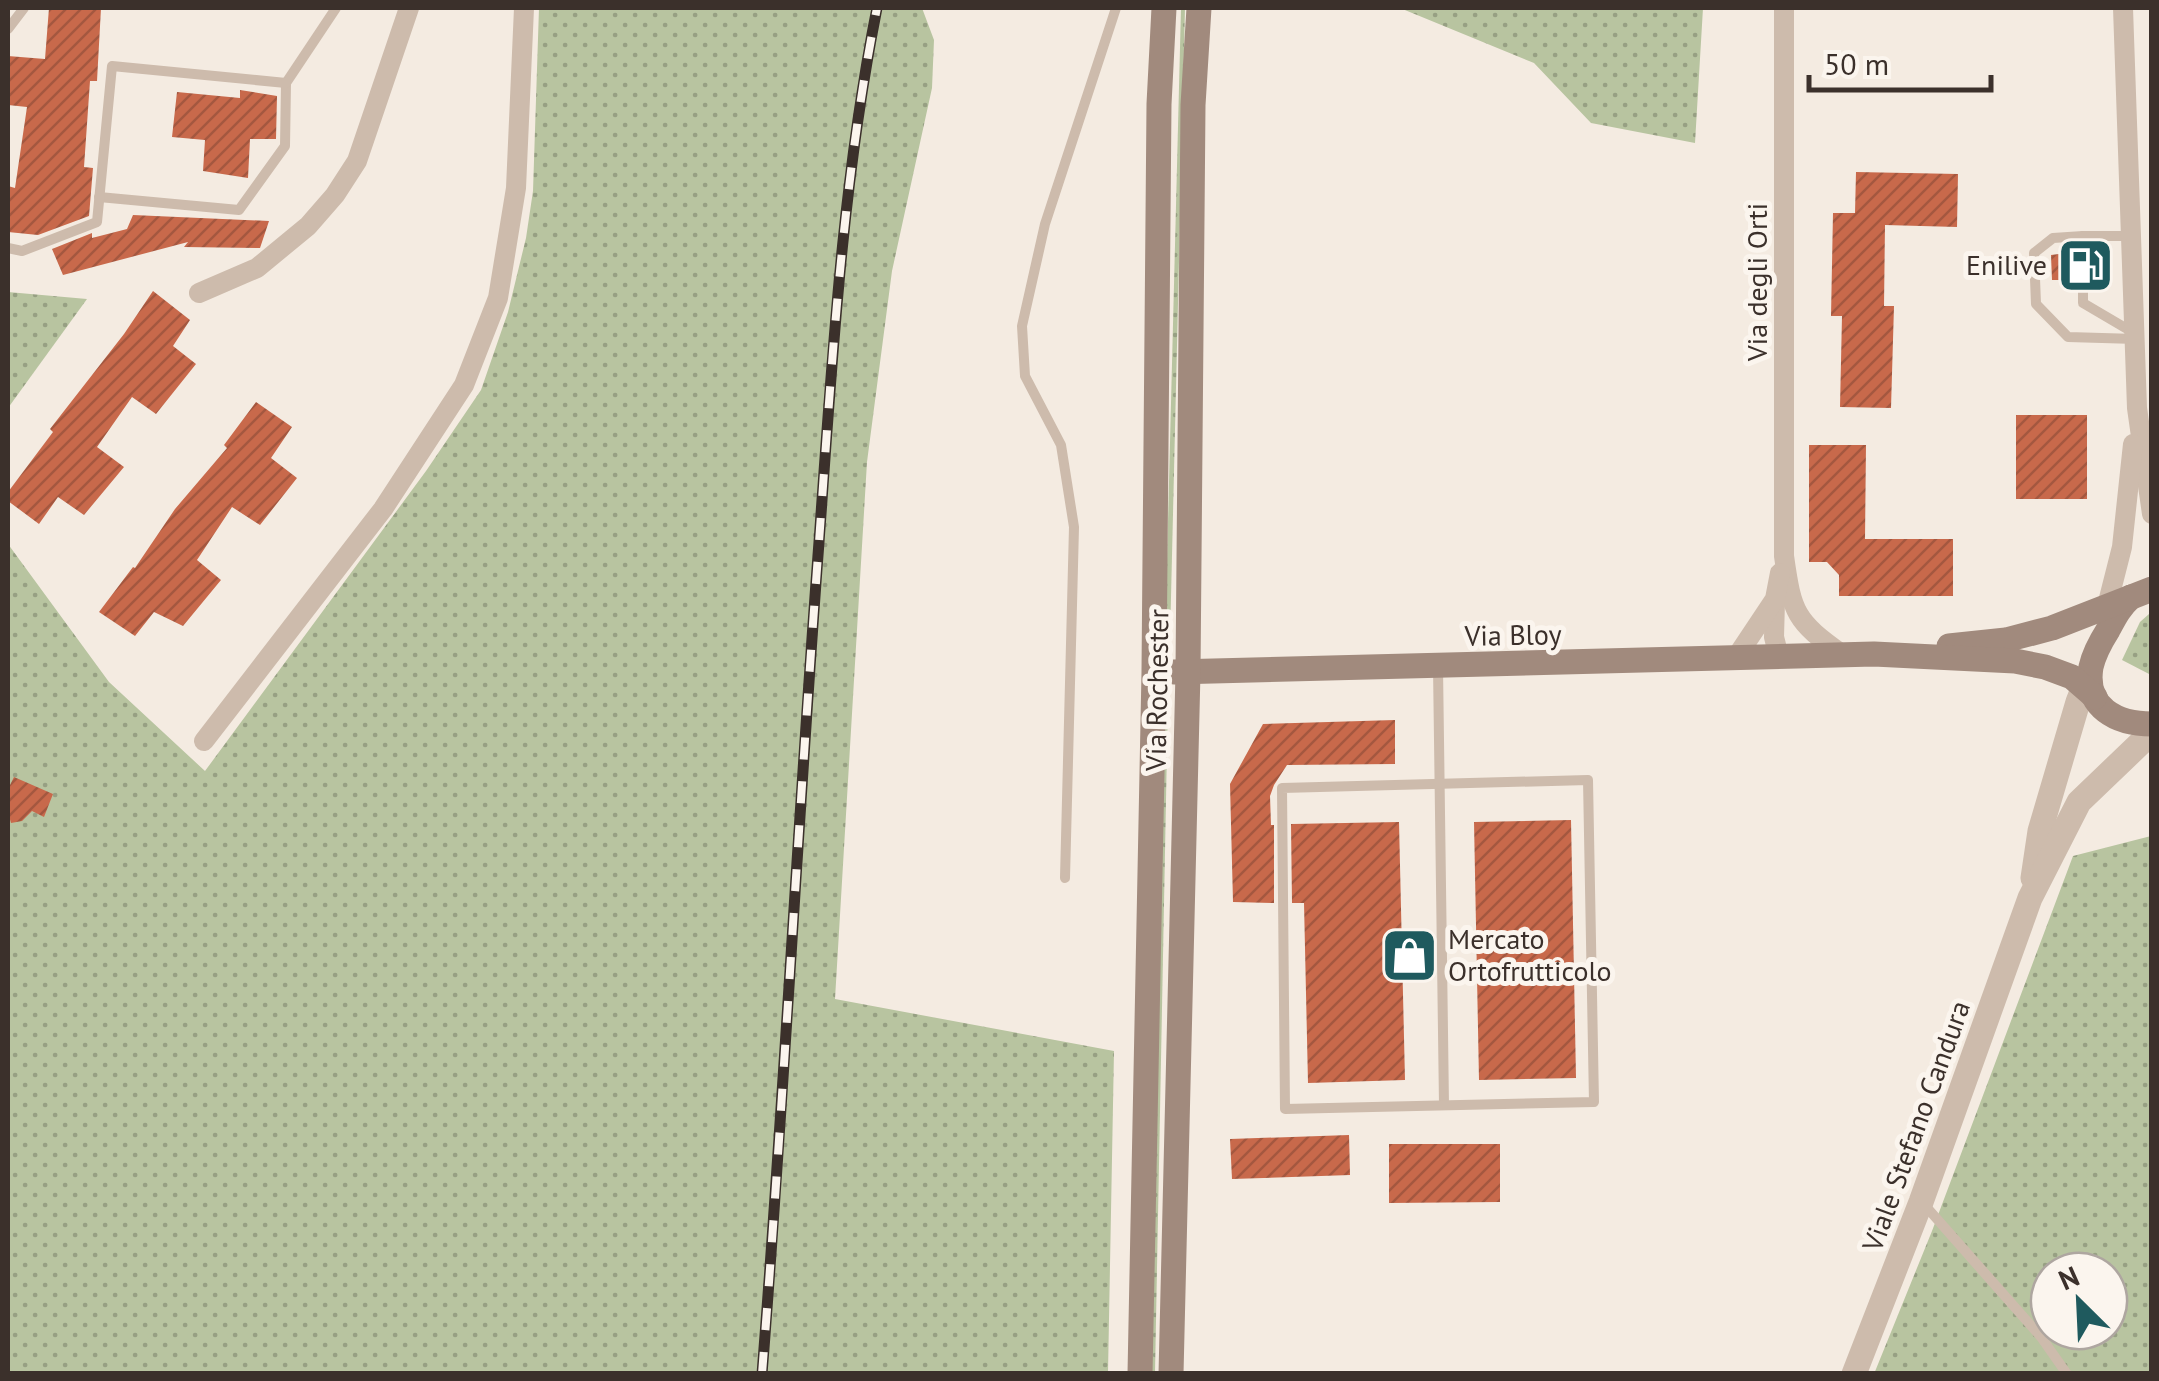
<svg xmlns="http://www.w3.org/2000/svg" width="2159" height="1381" viewBox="0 0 2159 1381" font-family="'PT Sans',sans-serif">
<defs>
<pattern id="grass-dots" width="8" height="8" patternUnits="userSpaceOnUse" patternTransform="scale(2.5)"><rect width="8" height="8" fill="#b8c4a0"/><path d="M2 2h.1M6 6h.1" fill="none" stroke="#97a083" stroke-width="1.8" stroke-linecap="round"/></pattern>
<pattern id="building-hatch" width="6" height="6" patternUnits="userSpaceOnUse" patternTransform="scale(2.5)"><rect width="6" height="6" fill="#c8694b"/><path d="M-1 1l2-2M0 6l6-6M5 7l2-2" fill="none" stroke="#a4573f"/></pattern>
</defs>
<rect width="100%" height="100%" fill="#f4ebe1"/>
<g fill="url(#grass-dots)" fill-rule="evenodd">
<polygon points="539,8 922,8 934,40 932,88 892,271 867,462 835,999 1114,1051 1108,1373 8,1373 8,544 109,682 205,771 426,471 481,390 508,312 526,238 533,191"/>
<polygon points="1181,8 1185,8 1170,640 1165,640"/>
<polygon points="1400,8 1703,8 1695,143 1591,123 1534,63"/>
<polygon points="8,292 87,299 8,408"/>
<polygon points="2149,614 2151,614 2151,675 2122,660 2140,622"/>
<polygon points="1168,696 1155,1373 1151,1374 1164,697"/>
<path d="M 2151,836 L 2151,1373 L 1874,1374 L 1932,1231 L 2073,856 ZM 2049,1271 L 2109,1271 L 2109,1331 L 2049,1331 Z"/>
</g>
<g fill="url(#building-hatch)">
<polygon points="49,8 101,8 97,81 90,81 84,167 93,168 89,216 38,235 8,232 8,186 15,188 27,107 8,105 8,56 45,59"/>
<polygon points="240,90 277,96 276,139 250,139 248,178 203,171 205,140 172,137 177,92 240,98"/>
<polygon points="1856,172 1958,174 1957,227 1885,225 1884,306 1894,306 1891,408 1840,407 1842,316 1831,316 1833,213 1855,213"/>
<polygon points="133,215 269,221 260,248 184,247 188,242 63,275 52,249 92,233 92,238 127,229"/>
<polygon points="2074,252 2074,280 2052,280 2051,255"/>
<polygon points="153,291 190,320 173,346 196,364 156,414 132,397 97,447 124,467 84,515 58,497 39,524 8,501 8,492 53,432 50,429 124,334"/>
<polygon points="256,402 292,427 271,458 297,478 260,525 232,507 197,560 221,580 183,626 154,612 135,636 99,612 133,567 135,568 175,509 227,448 224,445"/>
<rect x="2016" y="415" width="71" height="84"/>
<polygon points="1809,445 1866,445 1865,539 1953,539 1953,596 1839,596 1839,575 1827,562 1809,562"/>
<polygon points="1395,720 1395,764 1287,765 1274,785 1270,796 1271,825 1274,825 1274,903 1233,902 1230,784 1263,724"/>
<polygon points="14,777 53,794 44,817 32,811 22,821 11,823 8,812 8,789"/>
<polygon points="1571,820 1576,1078 1479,1080 1474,822"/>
<polygon points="1399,822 1405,1080 1308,1083 1304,903 1292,903 1291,824"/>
<polygon points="1349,1135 1350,1175 1232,1179 1230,1139"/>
<polygon points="1389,1144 1500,1144 1500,1202 1389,1203"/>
</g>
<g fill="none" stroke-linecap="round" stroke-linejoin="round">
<g stroke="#cdbbac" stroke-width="10">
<polyline points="8,29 24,8"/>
<polyline points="99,197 239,210 285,146 286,83 336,8"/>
<polyline points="2083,236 2053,238 2034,253 2036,304 2068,337 2136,339"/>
<polyline points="2130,236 2083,236 2083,303 2134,333"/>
<polyline points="8,248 22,251 97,222 112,66 286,83"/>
<polyline points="1438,667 1444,1105"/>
<polygon points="1588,780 1594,1102 1285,1109 1282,788"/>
<polyline points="1065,878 1074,527 1061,445 1025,376 1022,326 1045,224 1116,8"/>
<polyline points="1922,1202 2041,1337 2067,1374"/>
</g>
<g stroke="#cdbbac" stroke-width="20">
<path d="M 1784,8 L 1784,556 C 1792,613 1795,621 1843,655"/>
<polyline points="2123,8 2137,408 2152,514"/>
<polyline points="199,293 257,268 308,226 335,195 357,161 409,8"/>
<polyline points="1775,601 1774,637 1779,657"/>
<polyline points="2104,618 2122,547 2133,444"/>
<polyline points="1735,659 1775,599 1780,573"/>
<polyline points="204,741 383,509 464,385 498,298 516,188 524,8"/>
</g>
<g stroke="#cdbbac" stroke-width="25">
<polyline points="2033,878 2040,831 2078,702 2090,671"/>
<polyline points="1854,1374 1921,1202 2030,898 2079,802 2152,732"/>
</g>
<g stroke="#a18a7d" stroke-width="25">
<path d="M 2131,597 C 2120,607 2115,617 2108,630 C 2101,641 2094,654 2091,667 C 2084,708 2117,724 2152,724"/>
<polyline points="1949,646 2006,640 2052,628 2152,589"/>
<polyline points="1174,672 1874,654 2015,661 2045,667 2072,677 2095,697"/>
<polyline points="1140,1374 1154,672 1159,104 1164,8"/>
<polyline points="1171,1374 1188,672 1193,105 1199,8"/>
</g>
<defs>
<path id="rail" d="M 762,1374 C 784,1096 798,819 819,542 C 832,363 842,184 877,8"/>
</defs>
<use href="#rail" stroke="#3b302b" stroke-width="11"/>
<use href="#rail" stroke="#fbf5ee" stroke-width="8" stroke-dasharray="22" stroke-linecap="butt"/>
</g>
<defs>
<symbol id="fuel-square" viewBox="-11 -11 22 22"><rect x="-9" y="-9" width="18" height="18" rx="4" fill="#1f5a5e" stroke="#fbf5ee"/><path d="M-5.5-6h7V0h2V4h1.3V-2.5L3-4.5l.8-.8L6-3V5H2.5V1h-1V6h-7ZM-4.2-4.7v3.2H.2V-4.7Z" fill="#fff"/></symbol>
<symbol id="shop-square" viewBox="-11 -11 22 22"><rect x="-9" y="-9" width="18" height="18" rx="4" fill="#1f5a5e" stroke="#fbf5ee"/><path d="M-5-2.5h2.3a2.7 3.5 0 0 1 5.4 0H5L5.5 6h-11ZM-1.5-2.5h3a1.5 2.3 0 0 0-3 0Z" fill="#fff"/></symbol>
</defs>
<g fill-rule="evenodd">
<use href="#fuel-square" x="2054" y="234" width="63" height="63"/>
<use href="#shop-square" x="1378" y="924" width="63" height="63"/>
</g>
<g text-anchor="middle" stroke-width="10" stroke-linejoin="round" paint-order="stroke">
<g font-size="28" fill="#3b302b" stroke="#fbf5ee" text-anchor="end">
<text x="2047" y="275">Enilive</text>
<text x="1448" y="949" text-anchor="start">Mercato<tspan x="1448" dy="32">Ortofrutticolo</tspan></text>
</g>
<g font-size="28" fill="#3b302b" stroke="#fbf5ee">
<text transform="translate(1757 282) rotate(-90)" y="10">Via degli Orti</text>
<text transform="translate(1513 635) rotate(-1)" y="10">Via Bloy</text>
<text transform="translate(1157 690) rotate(-89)" y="10">Via Rochester</text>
<text transform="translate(1916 1126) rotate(-70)" y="10">Viale Stefano Candura</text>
</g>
</g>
<rect width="2159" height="1381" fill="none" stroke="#3b302b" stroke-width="20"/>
<g transform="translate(2079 1301) rotate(336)"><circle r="48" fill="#fbf5ee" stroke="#aea6a0" stroke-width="2.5"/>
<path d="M0-8L18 38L0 25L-18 38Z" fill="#1f5a5e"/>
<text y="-15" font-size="28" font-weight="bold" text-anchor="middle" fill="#3b302b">N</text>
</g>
<path d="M1809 75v15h182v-15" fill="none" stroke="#3b302b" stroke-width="5"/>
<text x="1824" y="75" font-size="30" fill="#3b302b" stroke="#fbf5ee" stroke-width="8" paint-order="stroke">50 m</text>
</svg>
